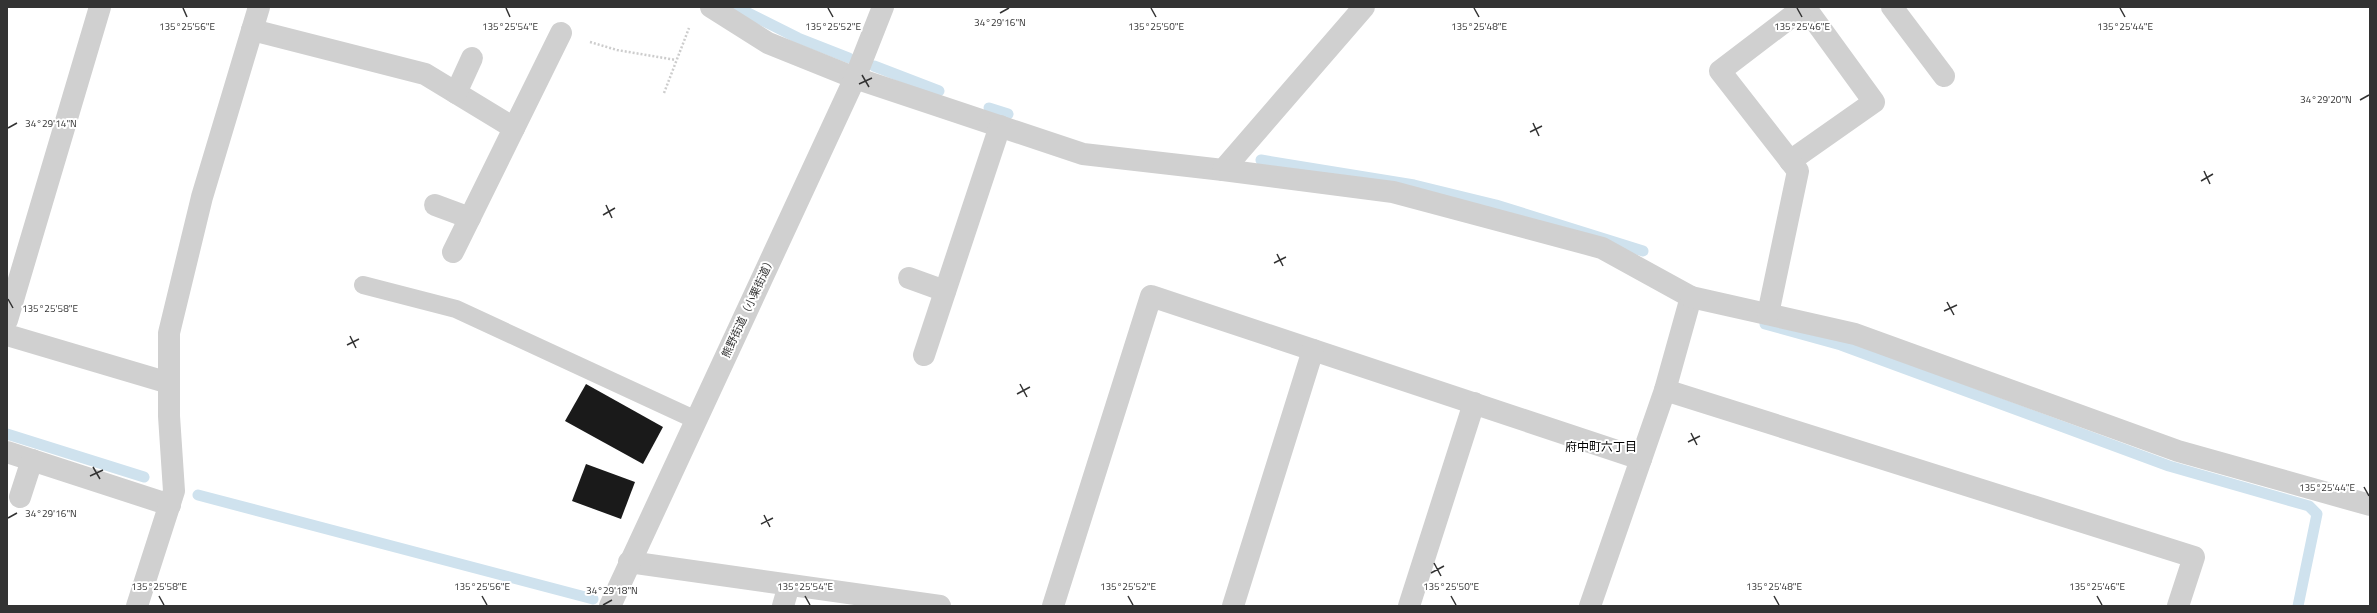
<svg xmlns="http://www.w3.org/2000/svg" width="2377" height="613" viewBox="0 0 2377 613" font-family="'Titillium Web','Noto Sans JP',sans-serif">
<rect width="100%" height="100%" fill="#fff"/>
<g fill="none" stroke-linecap="round" stroke-linejoin="round">
<g stroke="#cfe2ee" stroke-width="11">
<polyline points="736,7 798,38 849,58"/>
<polyline points="874,66 939,91"/>
<polyline points="989,108 1008,114"/>
<polyline points="1261,160 1414,185 1496,205 1643,251"/>
<polyline points="1765,324 1841,345 2169,466 2309,506 2317,514 2298,606"/>
<polyline points="7,434 144,477"/>
<polyline points="198,495 593,599"/>
</g>
</g>
<g fill="#1a1a1a">
<polygon points="586,384 663,427 643,464 565,421"/>
<polygon points="586,464 635,482 621,519 572,501"/>
</g>
<g fill="none" stroke-linecap="round" stroke-linejoin="round">
<g stroke="#cdcdcd" stroke-width="2.5" stroke-dasharray="2 2" stroke-linecap="butt">
<polyline points="590,42 617,50 676,60"/>
<polyline points="664,93 689,28"/>
</g>
<polyline stroke="#d0d0d0" stroke-width="18" points="363,285 456,309 696,420"/>
<g stroke="#d0d0d0" stroke-width="22">
<polyline points="711,7 768,43 855,78 1083,154 1223,170 1364,7"/>
<polyline points="1892,7 1944,76"/>
<polyline points="252,30 425,74 514,128"/>
<polyline points="456,93 472,58"/>
<polyline points="1790,161 1874,102 1805,7"/>
<polyline points="1223,170 1393,192 1602,248 1691,297 1665,390 1590,606"/>
<polyline points="435,205 470,218"/>
<polyline points="453,252 561,33"/>
<polyline points="909,278 945,291"/>
<polyline points="1691,297 1855,334 2178,451 2370,505"/>
<polyline points="1768,314 1798,171 1720,71 1804,7"/>
<polyline points="7,320 100,7"/>
<polyline points="7,335 169,383"/>
<polyline points="924,355 1000,126"/>
<polyline points="1665,390 2194,557 2178,606"/>
<polyline points="7,452 170,505"/>
<polyline points="20,497 32,460"/>
<polyline points="629,562 940,606"/>
<polyline points="137,606 174,491 169,416 169,333 202,197 259,7"/>
<polyline points="610,606 855,78 883,7"/>
<polyline points="783,606 789,585"/>
<polyline points="1053,606 1151,296 1641,459"/>
<polyline points="1233,606 1313,350"/>
<polyline points="1409,606 1474,403"/>
</g>
</g>
<path fill="none" stroke="#333" stroke-width="1.5" d="M 183,8 L 187,17M 506,8 L 510,17M 828,8 L 833,17M 1151,8 L 1156,17M 1474,8 L 1479,17M 1797,8 L 1802,17M 2120,8 L 2125,17M 1000,13 L 1009,8M 862,75 L 869,87M 859,84 L 872,78M 2360,100 L 2369,95M 1533,123 L 1539,136M 8,128 L 17,123M 1530,132 L 1542,126M 2204,171 L 2210,184M 2201,181 L 2213,174M 606,205 L 612,218M 603,215 L 615,208M 1277,254 L 1283,266M 1274,263 L 1286,257M 8,299 L 13,308M 1947,302 L 1954,315M 1944,311 L 1957,305M 350,336 L 356,348M 347,345 L 359,339M 1020,384 L 1027,397M 1017,394 L 1030,387M 1691,433 L 1697,445M 1688,442 L 1700,436M 93,467 L 100,479M 90,476 L 103,470M 2364,487 L 2369,496M 764,515 L 770,527M 8,518 L 17,513M 761,524 L 773,518M 1434,563 L 1441,576M 1431,573 L 1444,566M 159,596 L 164,605M 482,596 L 487,605M 805,596 L 810,605M 1128,596 L 1133,605M 1451,596 L 1456,605M 1774,596 L 1779,605M 2097,596 L 2102,605M 603,605 L 612,600"/>
<g text-anchor="middle" stroke-width="4" stroke-linejoin="round" paint-order="stroke">
<g font-size="11" fill="#333" stroke="#fff">
<text transform="translate(748 307) rotate(-65)" y="4">熊野街道（小栗街道）</text>
</g>
<g font-size="12" fill="#000" stroke="#fff">
<text x="1601" y="451">府中町六丁目</text>
</g>
</g>
<g font-size="10" text-anchor="middle" fill="#333" stroke="#fff" stroke-width="4" stroke-linejoin="round" paint-order="stroke">
<text x="1000" y="26">34°29'16"N</text>
<text x="187" y="30">135°25'56"E</text>
<text x="510" y="30">135°25'54"E</text>
<text x="833" y="30">135°25'52"E</text>
<text x="1156" y="30">135°25'50"E</text>
<text x="1479" y="30">135°25'48"E</text>
<text x="1802" y="30">135°25'46"E</text>
<text x="2125" y="30">135°25'44"E</text>
<text x="2326" y="103">34°29'20"N</text>
<text x="51" y="127">34°29'14"N</text>
<text x="50" y="312">135°25'58"E</text>
<text x="2327" y="491">135°25'44"E</text>
<text x="51" y="517">34°29'16"N</text>
<text x="159" y="590">135°25'58"E</text>
<text x="482" y="590">135°25'56"E</text>
<text x="805" y="590">135°25'54"E</text>
<text x="1128" y="590">135°25'52"E</text>
<text x="1451" y="590">135°25'50"E</text>
<text x="1774" y="590">135°25'48"E</text>
<text x="2097" y="590">135°25'46"E</text>
<text x="612" y="594">34°29'18"N</text>
</g>
<rect width="2377" height="613" fill="none" stroke="#333333" stroke-width="16"/>
</svg>
